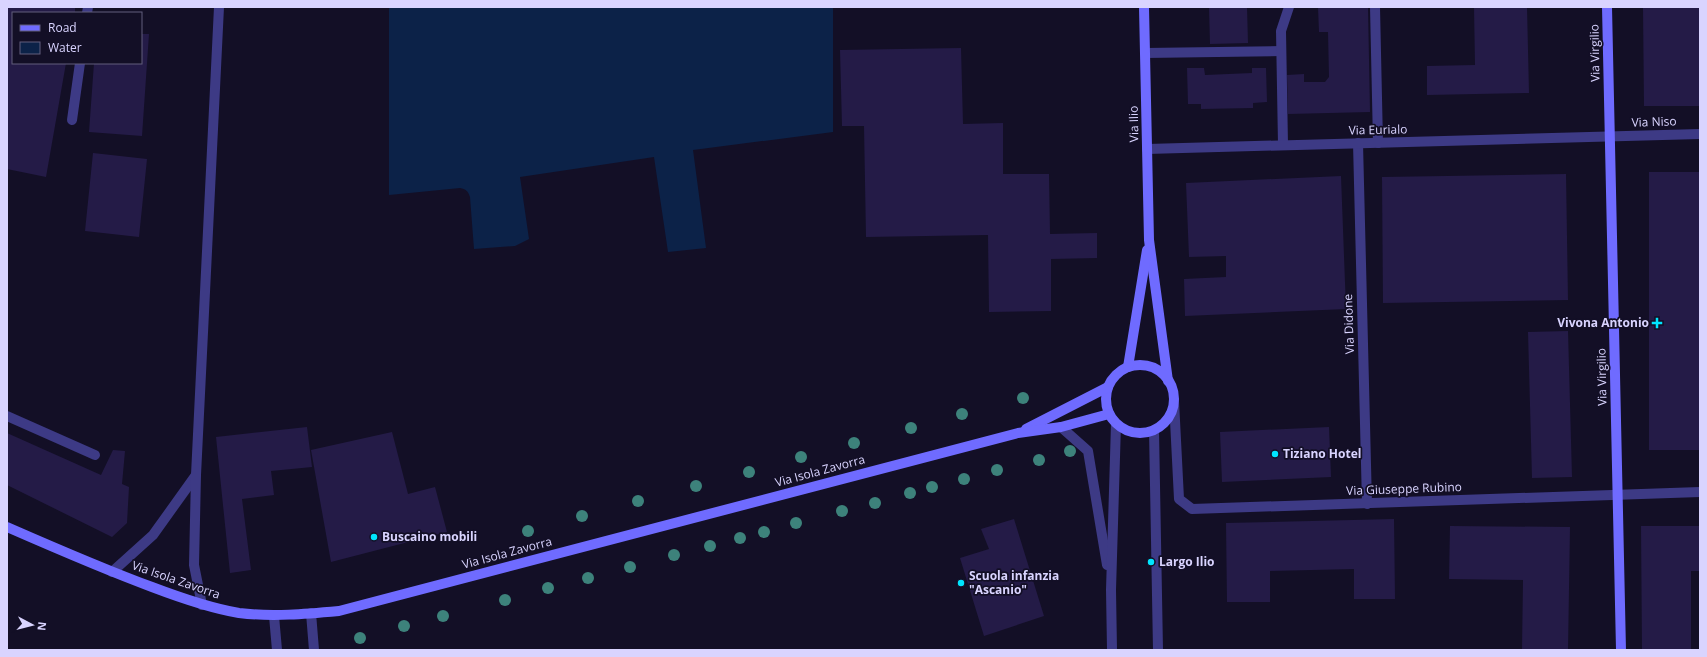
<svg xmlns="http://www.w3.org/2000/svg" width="1707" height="657" viewBox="0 0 1707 657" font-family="'Open Sans',sans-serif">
<rect width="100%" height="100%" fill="#130f26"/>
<path fill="#0c2248" d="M 389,7 L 888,7 L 833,8 L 833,132 L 693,150 L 706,248 L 668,252 L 654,157 L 520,177 L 529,239 L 515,246 L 474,249 L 470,197 C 468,191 466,189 460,188 L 389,195 Z"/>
<g fill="#241b47">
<polygon points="7,7 75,8 75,13 13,13 13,63 66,63 46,177 7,169"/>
<polygon points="1209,7 1247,7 1248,43 1210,44"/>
<polygon points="1318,7 1368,7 1370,112 1288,114 1287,75 1304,74 1304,82 1325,82 1329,77 1328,32 1319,32"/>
<polygon points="1474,7 1527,7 1529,93 1427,95 1427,66 1475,65"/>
<polygon points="1643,7 1700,7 1700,106 1644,106"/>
<polygon points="141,34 149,34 142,136 89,132 94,63 141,63"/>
<polygon points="961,48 963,124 1003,123 1003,174 1049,174 1050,234 1097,233 1097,258 1051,259 1051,311 989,312 988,235 866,237 864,126 842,126 840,50"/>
<polygon points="1187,68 1204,68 1205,75 1252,73 1252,68 1266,68 1267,102 1253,103 1253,108 1201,109 1201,104 1188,104"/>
<polygon points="93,153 147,159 139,237 85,231"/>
<rect x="1649" y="172" width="51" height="278"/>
<polygon points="1566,174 1568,300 1383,303 1382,177"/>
<polygon points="1341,176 1346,309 1185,316 1184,279 1226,277 1226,256 1189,257 1186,183"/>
<polygon points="1568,331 1572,477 1532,478 1528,332"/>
<polygon points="307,427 312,467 271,471 274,495 242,499 251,570 230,573 216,437"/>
<polygon points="1329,427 1331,477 1222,482 1220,432"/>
<polygon points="392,432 408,494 435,487 447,532 331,562 311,450"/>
<polygon points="7,433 101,475 113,450 125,451 122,484 129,487 127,523 112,537 7,485"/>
<polygon points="1014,519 1044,616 984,636 960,558 989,549 981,529"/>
<polygon points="1394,519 1395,599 1354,599 1354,569 1270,571 1270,602 1227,602 1226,523"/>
<polygon points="1450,526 1570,527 1568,650 1522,650 1523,580 1449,579"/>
<polygon points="1641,526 1700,526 1700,571 1691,571 1691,650 1642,650"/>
</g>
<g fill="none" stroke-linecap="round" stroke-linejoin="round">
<g stroke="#3d3a85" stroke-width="10">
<polyline points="87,13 88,7"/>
<polyline points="72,120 80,63"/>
<polyline points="7,416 95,455"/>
<polyline points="112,572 153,535 196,475"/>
<polyline points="202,605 194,565 196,475 219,7"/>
</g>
<polyline stroke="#3d3a85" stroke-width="10" points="1375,7 1378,143"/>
<g stroke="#3d3a85" stroke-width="10">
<polyline points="1145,53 1281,51"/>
<polyline points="1358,143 1367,504"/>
<polyline points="1283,145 1281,31 1289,7"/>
<polyline points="1147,149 1700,134"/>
<polyline points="1174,401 1179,499 1192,509 1700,492"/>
<polyline points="1061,427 1088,451 1107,565"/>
<polyline points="1154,430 1158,650"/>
<polyline points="311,613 314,650"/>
<polyline points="274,616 277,650"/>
<polyline points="1112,650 1111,590 1116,424"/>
</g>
<g stroke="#6f6bff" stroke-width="10">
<polyline points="1144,7 1149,240 1168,381"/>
<polyline points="1607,7 1621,650"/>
<circle cx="1140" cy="399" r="34"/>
<polyline points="1128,367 1147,250"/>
<polyline points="1026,429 1108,387"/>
<path d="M 7,527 C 55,548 103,569 152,587 C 181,598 209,608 239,613 C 272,617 306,614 339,611 L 1018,433 L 1061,427 L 1109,414"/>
</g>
</g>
<g fill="#3d827b">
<circle cx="1023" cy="398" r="6"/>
<circle cx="962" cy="414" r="6"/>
<circle cx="911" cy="428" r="6"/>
<circle cx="854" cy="443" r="6"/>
<circle cx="1070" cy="451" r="6"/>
<circle cx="801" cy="457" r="6"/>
<circle cx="1039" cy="460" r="6"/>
<circle cx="997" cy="470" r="6"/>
<circle cx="749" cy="472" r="6"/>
<circle cx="964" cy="479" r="6"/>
<circle cx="696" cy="486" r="6"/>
<circle cx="932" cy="487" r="6"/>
<circle cx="910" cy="493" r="6"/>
<circle cx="638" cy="501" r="6"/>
<circle cx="875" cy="503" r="6"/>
<circle cx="842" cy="511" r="6"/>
<circle cx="582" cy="516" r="6"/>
<circle cx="796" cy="523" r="6"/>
<circle cx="528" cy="531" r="6"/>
<circle cx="764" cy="532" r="6"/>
<circle cx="740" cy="538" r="6"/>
<circle cx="710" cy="546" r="6"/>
<circle cx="674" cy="555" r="6"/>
<circle cx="630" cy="567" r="6"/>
<circle cx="588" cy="578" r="6"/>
<circle cx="548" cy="588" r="6"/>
<circle cx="505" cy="600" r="6"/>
<circle cx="443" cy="616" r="6"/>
<circle cx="404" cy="626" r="6"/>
<circle cx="360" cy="638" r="6"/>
</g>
<g fill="#00e5ff" stroke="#130f26" stroke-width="1.5">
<path d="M1655 317h4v4h4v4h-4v4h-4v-4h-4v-4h4z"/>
<circle cx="1275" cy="454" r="4"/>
<circle cx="374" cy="537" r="4"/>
<circle cx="1151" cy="562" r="4"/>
<circle cx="961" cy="583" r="4"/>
</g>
<g text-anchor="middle" stroke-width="3.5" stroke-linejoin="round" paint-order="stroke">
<g font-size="12" fill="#d9d4ff" stroke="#130f26">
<text transform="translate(1595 53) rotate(-91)" y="4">Via Virgilio</text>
<text transform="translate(1654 122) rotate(-2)" y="4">Via Niso</text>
<text transform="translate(1134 124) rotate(-91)" y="4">Via Ilio</text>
<text transform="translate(1378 130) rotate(-1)" y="4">Via Eurialo</text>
<text transform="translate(1349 324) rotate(-92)" y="4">Via Didone</text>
<text transform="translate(1602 377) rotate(-91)" y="4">Via Virgilio</text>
<text transform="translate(820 471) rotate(-15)" y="4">Via Isola Zavorra</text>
<text transform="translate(1404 489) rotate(-2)" y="4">Via Giuseppe Rubino</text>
<text transform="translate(507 553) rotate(-15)" y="4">Via Isola Zavorra</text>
<text transform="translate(176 580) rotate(19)" y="4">Via Isola Zavorra</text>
</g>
<g font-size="12" font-weight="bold" fill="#d9d4ff" stroke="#130f26" text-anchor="start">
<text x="1649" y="327" text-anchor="end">Vivona Antonio</text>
<text x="1283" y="458">Tiziano Hotel</text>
<text x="382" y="541">Buscaino mobili</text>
<text x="1159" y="566">Largo Ilio</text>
<text x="969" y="580">Scuola infanzia<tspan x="969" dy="14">"Ascanio"</tspan></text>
</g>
</g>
<rect width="1707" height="657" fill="none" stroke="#d9d4ff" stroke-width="16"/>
<rect x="12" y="12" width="130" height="52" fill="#130f26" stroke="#625e7d"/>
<rect x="20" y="25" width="20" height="6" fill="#6f6bff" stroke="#625e7d"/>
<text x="48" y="32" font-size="12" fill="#d9d4ff">Road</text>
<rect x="20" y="42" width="20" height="12" fill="#0c2248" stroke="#625e7d"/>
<text x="48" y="52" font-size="12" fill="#d9d4ff">Water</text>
<g transform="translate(32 625) rotate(97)" stroke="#130f26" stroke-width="3" paint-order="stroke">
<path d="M0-3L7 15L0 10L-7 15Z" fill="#d9d4ff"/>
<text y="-6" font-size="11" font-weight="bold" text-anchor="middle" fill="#d9d4ff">N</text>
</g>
</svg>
